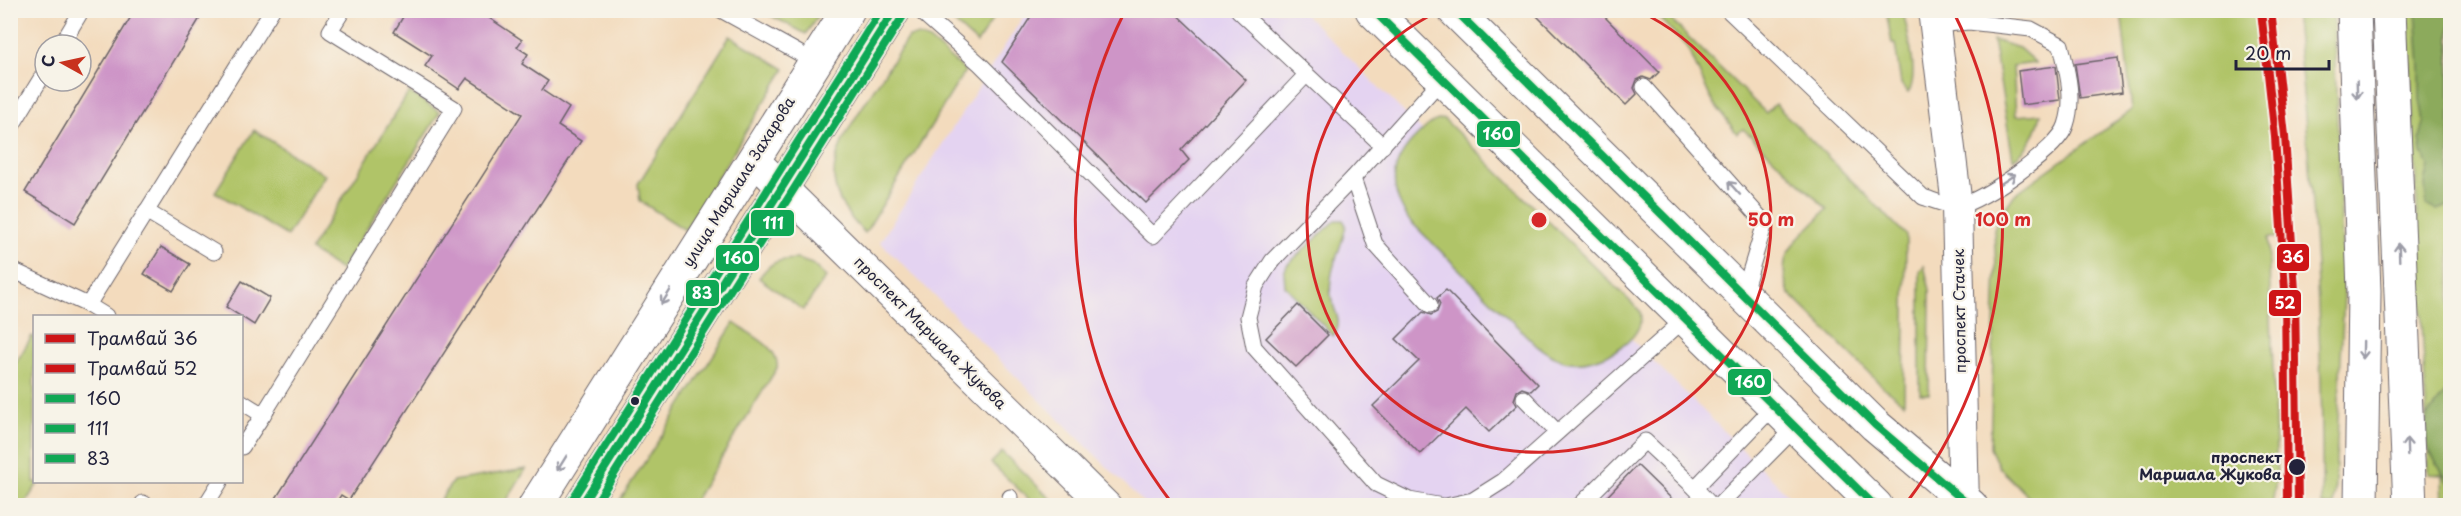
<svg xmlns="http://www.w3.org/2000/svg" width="2461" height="516" viewBox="0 0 2461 516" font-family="'Playpen Sans',sans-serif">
<rect width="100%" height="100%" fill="#f7f3e8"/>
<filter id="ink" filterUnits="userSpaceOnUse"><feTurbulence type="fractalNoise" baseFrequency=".0167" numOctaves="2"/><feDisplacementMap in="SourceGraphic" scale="12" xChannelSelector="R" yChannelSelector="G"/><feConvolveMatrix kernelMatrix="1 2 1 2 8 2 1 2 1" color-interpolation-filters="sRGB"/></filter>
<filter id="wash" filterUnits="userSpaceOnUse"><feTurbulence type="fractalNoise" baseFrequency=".008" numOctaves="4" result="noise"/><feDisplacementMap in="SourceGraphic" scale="24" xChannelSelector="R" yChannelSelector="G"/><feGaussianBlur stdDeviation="1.35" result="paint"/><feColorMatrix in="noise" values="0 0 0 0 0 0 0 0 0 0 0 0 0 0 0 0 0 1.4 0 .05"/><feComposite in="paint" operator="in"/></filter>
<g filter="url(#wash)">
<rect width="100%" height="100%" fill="#f3dbbd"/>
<polygon fill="#e4d3f1" points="1027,11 1302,11 1798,505 1146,505 880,242"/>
<g fill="#b0c468" stroke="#697352" stroke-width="1.5">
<polygon points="762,11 821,11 806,34"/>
<polygon points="941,11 998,11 977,43"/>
<path d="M 1652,11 L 1662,11 L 1766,113 L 1775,104 L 1906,235 L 1904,403 L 1884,388 L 1789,293 C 1772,251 1803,237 1827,209 L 1743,129 L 1737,134 L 1711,99 L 1687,46 Z"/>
<path d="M 1886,11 L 1903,11 C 1907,30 1920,78 1908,93 L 1901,84 L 1895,44 L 1892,44 Z"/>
<polygon points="2121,11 2265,11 2284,237 2268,238 2277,475 2272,505 2037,505 1999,467 1990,448 1996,267 1994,230 1997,220 2015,194 2132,110"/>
<path d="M 2295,11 L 2333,11 L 2344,295 L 2334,505 L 2322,505 C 2324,340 2312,175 2295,11 Z"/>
<polygon points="2408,11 2450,11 2450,505 2443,505 2442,475 2429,474"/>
<polygon points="730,36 785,69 685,230 640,201 638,184"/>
<path d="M 918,36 L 929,40 L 965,71 L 865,233 C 816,187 832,153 865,103 C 879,81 894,59 908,37 Z"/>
<path d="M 1993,40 L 2019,48 L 2036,63 L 2013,66 L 2016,116 L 2041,114 C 2036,134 2030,148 2013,159 Z"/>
<polygon points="409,92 440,112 341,270 310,250"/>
<path d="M 1444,119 L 1640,311 C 1648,341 1596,366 1570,362 C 1558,361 1547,353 1537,346 L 1409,220 C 1388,188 1389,163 1417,136 C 1426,127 1432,120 1444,119 Z"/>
<polygon points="254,130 325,175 287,236 215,192"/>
<path d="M 1336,220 L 1343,220 L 1346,225 C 1342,249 1327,271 1331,296 C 1333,311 1345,322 1333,336 L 1285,286 L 1284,272 L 1287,265 Z"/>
<path d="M 797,259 L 812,264 L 826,277 L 803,310 L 759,278 C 771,261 777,260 797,259 Z"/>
<polygon points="1924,266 1930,290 1929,394 1920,394 1920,271"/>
<path d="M 734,323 C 749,334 780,347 777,368 L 692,505 L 617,505 Z"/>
<polygon points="32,336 34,337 34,482 39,482 24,505 11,505 11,371"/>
<polygon points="1002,452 1057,505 1035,505 991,463"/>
<polygon points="526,469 504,505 437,505 453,481"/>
</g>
<g fill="#8caa5c" stroke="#57664c" stroke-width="1.5">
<polygon points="2416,11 2450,11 2450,205 2437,210 2426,205 2425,182 2429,166 2422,152 2420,138 2424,122 2420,99 2420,68"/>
<polygon points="2447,391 2450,391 2450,486 2427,447 2426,417"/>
</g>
<g id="blocks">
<g fill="#ce95c7">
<polygon points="135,10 205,10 75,223 25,192"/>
<polygon points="407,10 477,10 522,40 517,47 528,54 522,64 548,81 542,90 569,108 558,126 581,141 349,500 341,495 334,506 271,506 522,114 467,78 459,89 425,66 432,56 394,32"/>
<polygon points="1035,10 1172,10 1246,80 1181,150 1189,160 1146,203 1002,62"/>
<polygon points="1531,10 1598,10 1659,72 1651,80 1643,77 1637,80 1634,88 1637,94 1626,105"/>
<polygon points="2118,58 2122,92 2080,98 2075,64"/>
<polygon points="2056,66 2060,100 2022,105 2018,71"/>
<polygon points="161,247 190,264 173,291 144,274"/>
<polygon points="242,281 270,298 254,325 226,307"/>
<polygon points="1446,290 1538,384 1531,391 1522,388 1517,391 1514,400 1517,405 1489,432 1466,409 1420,454 1373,406 1419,361 1396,339 1423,312 1431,315 1437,312 1440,304 1437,298"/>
<polygon points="1298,305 1328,335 1296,367 1266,338"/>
<polygon points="1637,465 1679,506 1598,506"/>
</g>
</g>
</g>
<g filter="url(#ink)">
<use href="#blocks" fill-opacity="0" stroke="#6b6368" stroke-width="1.5"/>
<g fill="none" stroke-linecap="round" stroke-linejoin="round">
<defs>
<g id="lane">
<polyline points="721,10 815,62"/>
<polyline points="919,10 980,64 1153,236 1306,75"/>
<polyline points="1238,10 1383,146"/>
<path d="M 1728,10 L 1923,197 C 1933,200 1948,207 1958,206 C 1982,202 2059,149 2066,125 C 2075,98 2067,71 2061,45 L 2031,29 L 1969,22 L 1936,25"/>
<polyline points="61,45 82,10"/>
<polyline points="1442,79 1353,178 1272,261 1256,286 1248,317 1254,347 1376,484 1409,500 1443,506"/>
<polyline points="1644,87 1765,223 1743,295"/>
<polyline points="10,129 45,72"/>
<polyline points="1353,178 1375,244 1430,305"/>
<polyline points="146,211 214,252"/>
<polyline points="10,269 88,305 106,316"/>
<polyline points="88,305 272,10"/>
<polyline points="1524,398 1557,432"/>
<polyline points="242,402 263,415 454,108 330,31 343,10"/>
<polyline points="242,447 263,415"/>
<polyline points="1695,488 1712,506"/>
<polyline points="142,506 143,503 148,506"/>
<polyline points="205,506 220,482"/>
<polyline points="1009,506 1010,497"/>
<polyline points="1446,506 1473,500 1503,481 1686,318"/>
<polyline points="1579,506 1645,441 1695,488 1775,405"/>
<polyline points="1718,506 1797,426"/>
</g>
<g id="street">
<polyline points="1933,10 1957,206 1964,506"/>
<polyline points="754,160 1106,506"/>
</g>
<g id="secondary">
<polyline points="535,506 848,10"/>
<polyline points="581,506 894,10"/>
</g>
<g id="primary">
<polyline points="1372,10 1876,506"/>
<polyline points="1454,10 1875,425 1971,506"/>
<polyline points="2354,10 2364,291 2361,506"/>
<polyline points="2389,10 2410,506"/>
</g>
</defs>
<use href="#lane" stroke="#6b6368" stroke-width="17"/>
<use href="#street" stroke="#6b6368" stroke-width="32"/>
<use href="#secondary" stroke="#6b6368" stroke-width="35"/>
<use href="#primary" stroke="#6b6368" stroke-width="35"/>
<use href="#lane" stroke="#fff" stroke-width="15"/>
<use href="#street" stroke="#fff" stroke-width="30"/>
<use href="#secondary" stroke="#fff" stroke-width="33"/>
<use href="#primary" stroke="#fff" stroke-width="33"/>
<defs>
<g id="bus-1">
<polyline points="1373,10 1875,506"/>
<polyline points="1455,10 1875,425 1970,506"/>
<polyline points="581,506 894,10"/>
</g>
<polyline id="bus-2" points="594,506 903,16"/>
<polyline id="bus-3" points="572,500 881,10"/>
</defs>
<use href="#bus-1" stroke="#f7f3e8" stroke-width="12"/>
<use href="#bus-2" stroke="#f7f3e8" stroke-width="12"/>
<use href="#bus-3" stroke="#f7f3e8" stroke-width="12"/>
<use href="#bus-1" stroke="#10a855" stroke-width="8"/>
<use href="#bus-2" stroke="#10a855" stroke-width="8"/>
<use href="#bus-3" stroke="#10a855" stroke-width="8"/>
<defs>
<polyline id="tram-1" points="2271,10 2285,136 2295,290 2298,506"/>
<polyline id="tram-2" points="2261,11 2275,137 2285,290 2287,506"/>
</defs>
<use href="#tram-1" stroke="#f7f3e8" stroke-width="12"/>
<use href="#tram-2" stroke="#f7f3e8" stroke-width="12"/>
<use href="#tram-1" stroke="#ce1417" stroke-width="8"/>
<use href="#tram-2" stroke="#ce1417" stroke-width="8"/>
</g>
<defs><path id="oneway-shaft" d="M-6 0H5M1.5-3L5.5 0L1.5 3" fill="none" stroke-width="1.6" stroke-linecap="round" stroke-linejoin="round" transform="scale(1.5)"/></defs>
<g stroke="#9c9ca7">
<use href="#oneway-shaft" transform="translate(2357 90) rotate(88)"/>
<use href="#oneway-shaft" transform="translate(2008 179) rotate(-33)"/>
<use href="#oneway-shaft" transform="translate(1734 188) rotate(-132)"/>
<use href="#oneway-shaft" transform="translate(2399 252) rotate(-92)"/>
<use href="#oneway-shaft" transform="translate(666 297) rotate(122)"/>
<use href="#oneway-shaft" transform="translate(2363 350) rotate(91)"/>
<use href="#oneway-shaft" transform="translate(2407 447) rotate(-92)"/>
<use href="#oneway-shaft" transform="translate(562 463) rotate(122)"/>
</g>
</g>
<g fill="none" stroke="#d62828" stroke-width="3">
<path d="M1639 11A232 232 0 1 1 1439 11"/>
<path d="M1171 502A464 464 0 0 1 1124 13M1954 13A464 464 0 0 1 1907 502"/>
</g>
<g fill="#22223b" stroke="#f7f3e8" stroke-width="2">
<circle cx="635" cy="401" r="5"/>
<circle cx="2297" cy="467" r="9"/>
</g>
<g text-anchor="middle" stroke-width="4.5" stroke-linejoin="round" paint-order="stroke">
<g font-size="15" fill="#22223b" stroke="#f7f3e8">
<text transform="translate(739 182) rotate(-58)" y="5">улица Маршала Захарова</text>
<text transform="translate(1960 311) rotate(-91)" y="5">проспект Стачек</text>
<text transform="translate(930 333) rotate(45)" y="5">проспект Маршала Жукова</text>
</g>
<g font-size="15" font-weight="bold" fill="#22223b" stroke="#f7f3e8" text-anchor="end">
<text x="2282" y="463">проспект<tspan x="2282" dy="17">Маршала Жукова</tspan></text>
</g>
</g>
<circle cx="1539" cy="220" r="9" fill="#d62828" stroke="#f7f3e8" stroke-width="3"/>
<g font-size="18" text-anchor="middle" font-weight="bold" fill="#d62828" stroke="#f7f3e8" stroke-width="4.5" stroke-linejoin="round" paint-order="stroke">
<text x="1771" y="226">50 m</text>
<text x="2003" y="226">100 m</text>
</g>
<g stroke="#f7f3e8" stroke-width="2">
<rect x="1476" y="120" width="45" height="28" rx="6" fill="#10a855"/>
<rect x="750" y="209" width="45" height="28" rx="6" fill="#10a855"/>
<rect x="2276" y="243" width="34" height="29" rx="6" fill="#ce1417"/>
<rect x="715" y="244" width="45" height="28" rx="6" fill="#10a855"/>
<rect x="685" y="279" width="35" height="28" rx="6" fill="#10a855"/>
<rect x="2268" y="289" width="34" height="28" rx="6" fill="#ce1417"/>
<rect x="1727" y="368" width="45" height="28" rx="6" fill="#10a855"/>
</g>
<g font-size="16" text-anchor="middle" font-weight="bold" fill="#fff">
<text x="1498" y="140">160</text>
<text x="773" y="229">111</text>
<text x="2293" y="263">36</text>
<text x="738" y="264">160</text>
<text x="702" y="299">83</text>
<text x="2285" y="309">52</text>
<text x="1750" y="388">160</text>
</g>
<rect width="2461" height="516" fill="none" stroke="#f7f3e8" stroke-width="36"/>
<rect x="33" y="315" width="210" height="168" fill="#f7f3e8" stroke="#a29fa3" stroke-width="1.5"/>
<rect x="45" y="334" width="30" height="9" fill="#ce1417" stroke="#a29fa3" stroke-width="1.5"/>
<text x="87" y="345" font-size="18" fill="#22223b">Трамвай 36</text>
<rect x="45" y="364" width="30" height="9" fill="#ce1417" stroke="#a29fa3" stroke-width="1.5"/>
<text x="87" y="375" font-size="18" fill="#22223b">Трамвай 52</text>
<rect x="45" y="394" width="30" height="9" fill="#10a855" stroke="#a29fa3" stroke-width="1.5"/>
<text x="87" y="405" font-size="18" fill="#22223b">160</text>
<rect x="45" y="424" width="30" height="9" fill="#10a855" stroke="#a29fa3" stroke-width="1.5"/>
<text x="87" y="435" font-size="18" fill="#22223b">111</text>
<rect x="45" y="454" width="30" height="9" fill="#10a855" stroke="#a29fa3" stroke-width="1.5"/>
<text x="87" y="465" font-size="18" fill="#22223b">83</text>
<g transform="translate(63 63) rotate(278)"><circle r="28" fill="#f7f3e8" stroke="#a29fa3" stroke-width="1.5"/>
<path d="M0-4.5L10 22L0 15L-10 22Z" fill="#c8321e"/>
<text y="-9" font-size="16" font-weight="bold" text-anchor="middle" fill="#22223b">С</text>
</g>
<path d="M2236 60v9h93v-9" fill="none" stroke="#22223b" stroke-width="3"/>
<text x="2245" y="60" font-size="18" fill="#22223b" stroke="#f7f3e8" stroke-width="4.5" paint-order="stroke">20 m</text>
</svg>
